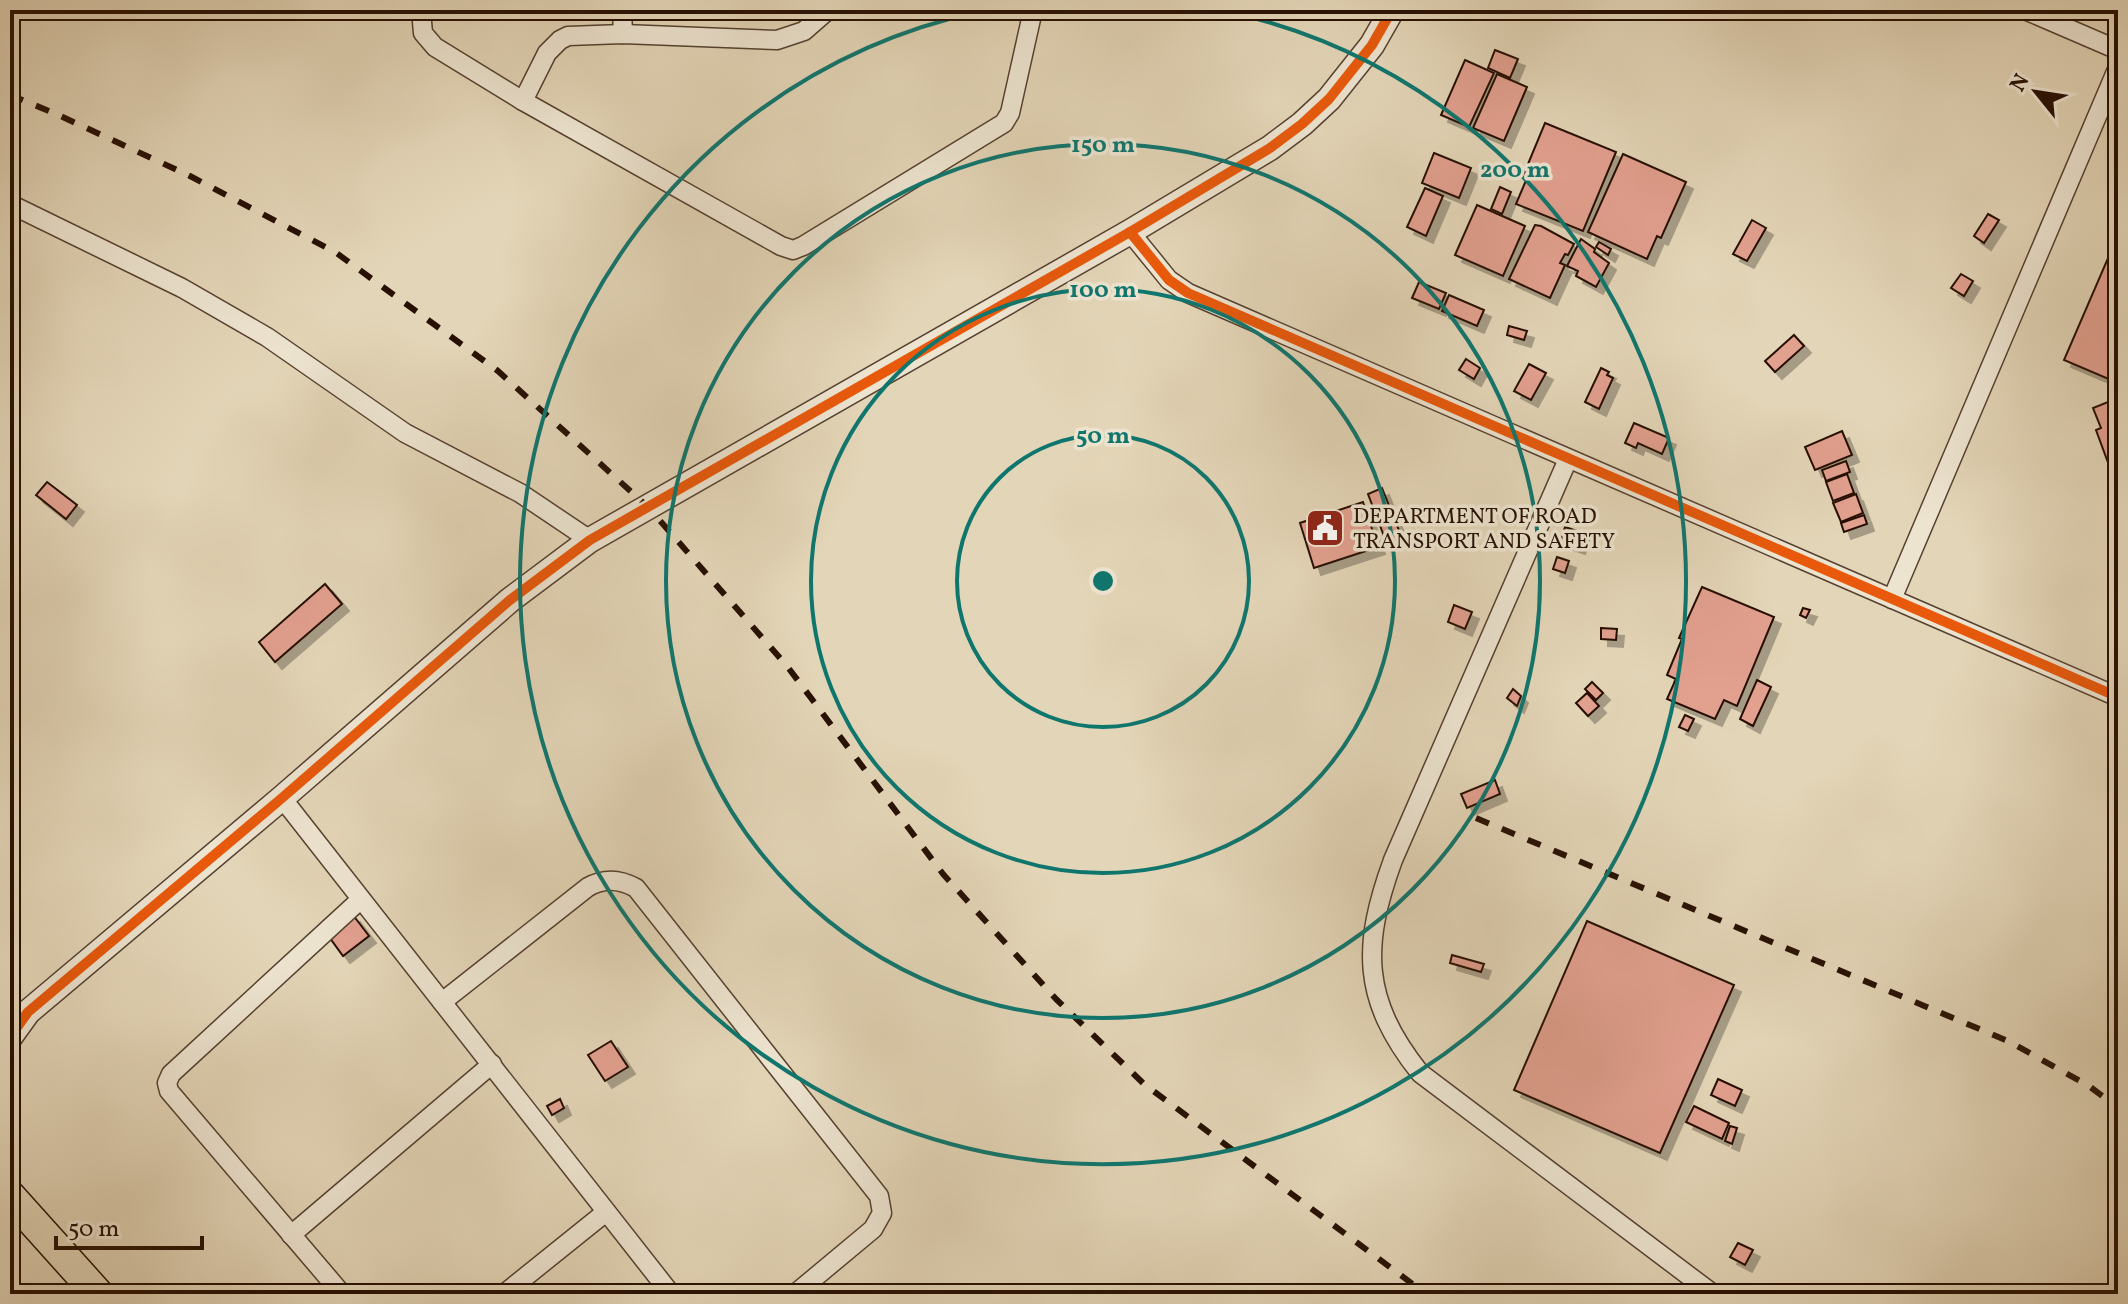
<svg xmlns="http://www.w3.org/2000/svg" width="2128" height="1304" viewBox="0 0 2128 1304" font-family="Vollkorn,serif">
<defs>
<filter id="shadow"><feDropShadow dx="7" dy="7" stdDeviation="0" flood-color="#0004"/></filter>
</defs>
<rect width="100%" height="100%" fill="#e3d5b7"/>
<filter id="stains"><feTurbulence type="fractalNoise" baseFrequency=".0025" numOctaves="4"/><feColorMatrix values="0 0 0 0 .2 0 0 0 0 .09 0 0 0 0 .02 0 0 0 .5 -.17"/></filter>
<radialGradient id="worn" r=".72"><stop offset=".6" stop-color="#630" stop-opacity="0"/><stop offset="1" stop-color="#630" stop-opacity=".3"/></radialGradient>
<g fill="#e2a08f" stroke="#271003" stroke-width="2" filter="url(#shadow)">
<polygon points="1495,50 1518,59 1510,78 1488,68"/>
<polygon points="1465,60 1494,73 1469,127 1441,115"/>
<polygon points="1497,74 1527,87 1504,141 1473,128"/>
<polygon points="1545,123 1616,152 1583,231 1516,204 1527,178 1523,176"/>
<polygon points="1434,153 1471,168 1459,198 1422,183"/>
<polygon points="1623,154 1686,182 1661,238 1657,236 1647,259 1588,232"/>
<polygon points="1500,187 1511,192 1502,214 1491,209"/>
<polygon points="1425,188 1443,196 1426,236 1407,227"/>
<polygon points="1477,205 1525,226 1503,276 1455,255"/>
<polygon points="1988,214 1999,220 1984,243 1974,236"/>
<polygon points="1752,220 1766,228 1747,261 1733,254"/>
<polygon points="1535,225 1541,226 1574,244 1568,255 1565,254 1560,263 1565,265 1550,298 1509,279"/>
<polygon points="2118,235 2118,383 2064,360"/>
<polygon points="1581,239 1595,249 1594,252 1609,263 1596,287 1576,276 1578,271 1567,266"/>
<polygon points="1599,242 1611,249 1608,255 1596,247"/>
<polygon points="1961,274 1973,281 1964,296 1951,288"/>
<polygon points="1419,282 1446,293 1439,309 1412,298"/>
<polygon points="1449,295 1484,310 1477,326 1442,311"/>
<polygon points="1509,326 1527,331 1524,340 1507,335"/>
<polygon points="1794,335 1804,346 1775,372 1765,361"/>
<polygon points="1466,359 1480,368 1474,379 1459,370"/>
<polygon points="1529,364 1546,373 1531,400 1514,391"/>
<polygon points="1601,368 1609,372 1607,375 1613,378 1599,409 1585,402"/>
<polygon points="2118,398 2118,476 2115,466 2110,468 2096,430 2101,428 2093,408"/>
<polygon points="1634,423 1669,438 1662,454 1638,443 1636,448 1625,443"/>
<polygon points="1842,431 1852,455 1815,470 1805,447"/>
<polygon points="1846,461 1850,472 1826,481 1822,470"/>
<polygon points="1847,474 1854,493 1833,501 1826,482"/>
<polygon points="47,482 77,505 66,519 36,495"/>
<polygon points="1382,488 1402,538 1387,544 1368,494"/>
<polygon points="1856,494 1863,513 1841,522 1833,503"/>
<polygon points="1363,502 1378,547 1314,568 1300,523"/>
<polygon points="1864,515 1867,524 1844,532 1841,523"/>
<polygon points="1565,527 1583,533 1578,547 1561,541"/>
<polygon points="1557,557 1569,561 1565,573 1553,569"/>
<polygon points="325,584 342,604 275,662 259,642"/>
<polygon points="1702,587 1774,617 1737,706 1724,700 1715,719 1667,699 1676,679 1667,675 1682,639 1679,638"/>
<polygon points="1454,605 1472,612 1465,629 1448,622"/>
<polygon points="1803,608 1810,610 1806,618 1800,615"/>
<polygon points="1601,628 1617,629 1616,640 1601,639"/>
<polygon points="1757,680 1771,687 1753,726 1740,719"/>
<polygon points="1592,682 1603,693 1596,700 1585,689"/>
<polygon points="1513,689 1521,696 1517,706 1507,698"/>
<polygon points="1587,693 1599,706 1588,716 1576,703"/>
<polygon points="1685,715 1694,719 1688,731 1679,727"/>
<polygon points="1495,780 1500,794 1467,808 1461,794"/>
<polygon points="353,915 369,936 343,956 327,934"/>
<polygon points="1587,921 1734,985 1660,1153 1514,1090"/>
<polygon points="1452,955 1484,964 1481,972 1450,963"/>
<polygon points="611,1041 628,1067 605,1081 588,1055"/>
<polygon points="1718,1079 1742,1090 1735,1106 1711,1095"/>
<polygon points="560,1099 564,1108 552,1115 547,1106"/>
<polygon points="1694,1106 1729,1123 1722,1139 1686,1122"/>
<polygon points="1730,1126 1737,1128 1732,1144 1725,1141"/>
<polygon points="1738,1243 1753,1250 1745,1265 1730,1257"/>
</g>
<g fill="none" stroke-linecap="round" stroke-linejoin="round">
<defs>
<g id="minor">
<polyline points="421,10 423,33 435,47 523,101 781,246 793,250 803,246 1004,123 1010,113 1033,10"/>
<polyline points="622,10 623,34"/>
<polyline points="2025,10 2118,50"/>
<polyline points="523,101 547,53 560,40 568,36 623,34 777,40 804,31 828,10"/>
<polyline points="10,204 182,288 267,337 405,433 520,493 590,540"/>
<polyline points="1130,232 1169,280 1188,293 2118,697"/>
<path d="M 1568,459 L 1393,860 C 1362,945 1361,999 1420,1073 L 1713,1294"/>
<polyline points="1892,599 2118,67"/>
<polyline points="282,798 671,1294"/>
<path d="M 442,1002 L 588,887 C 604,878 620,879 636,888 L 879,1196 L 882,1213 L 873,1229 L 795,1294"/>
<polyline points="291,1235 492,1064"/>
<polyline points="342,1294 169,1091 167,1083 171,1074 360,900"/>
<polyline points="504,1294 606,1212"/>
</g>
<polyline id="tertiary" points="10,1037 28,1012 282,798 510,600 590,540 1130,232 1270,148 1302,124 1329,99 1372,45 1392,10"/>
<polyline id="trunk" points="10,1196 98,1294"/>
</defs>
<use href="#minor" stroke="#564130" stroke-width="21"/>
<use href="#tertiary" stroke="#564130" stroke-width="27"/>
<use href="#trunk" stroke="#271003" stroke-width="33"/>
<use href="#minor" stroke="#ede4d0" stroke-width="18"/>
<use href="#tertiary" stroke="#ede4d0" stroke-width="24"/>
<use href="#trunk" stroke="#e3d5b7" stroke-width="30"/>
<g stroke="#271003" stroke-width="6" stroke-dasharray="14 14" stroke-linecap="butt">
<polyline points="10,95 54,113 190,176 335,252 498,371 648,507 787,666 943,874 1056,999 1144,1084 1426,1294"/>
<polyline points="1476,818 2008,1041 2089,1086 2118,1108"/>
</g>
<defs>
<g id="cycleway">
<polyline points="1130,232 1169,280 1188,293 2118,697"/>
<polyline points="10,1037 28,1012 282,798 510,600 590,540 1130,232 1270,148 1302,124 1329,99 1372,45 1392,10"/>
</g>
</defs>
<use href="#cycleway" stroke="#ede4d0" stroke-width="15"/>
<use href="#cycleway" stroke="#e8590c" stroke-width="10"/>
</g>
<g fill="none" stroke="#0f766e" stroke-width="4">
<circle cx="1103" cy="581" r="146"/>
<circle cx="1103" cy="581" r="292"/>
<circle cx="1103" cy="581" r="437"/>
<path d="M1224 11A583 583 0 1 1 982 11"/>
</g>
<defs>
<symbol id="civic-square" viewBox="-11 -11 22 22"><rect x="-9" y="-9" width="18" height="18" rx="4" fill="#8f2418" stroke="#ede4d0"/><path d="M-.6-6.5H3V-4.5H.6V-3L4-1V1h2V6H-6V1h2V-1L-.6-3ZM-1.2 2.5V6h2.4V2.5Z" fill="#fff"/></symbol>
</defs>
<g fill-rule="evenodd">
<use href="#civic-square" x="1303" y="506" width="44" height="44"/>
</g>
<g text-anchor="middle" stroke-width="7" stroke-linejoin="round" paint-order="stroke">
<g font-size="22" fill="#271003" stroke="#ede4d0" text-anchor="start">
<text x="1353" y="523">DEPARTMENT OF ROAD<tspan x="1353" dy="25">TRANSPORT AND SAFETY</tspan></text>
</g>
</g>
<circle cx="1103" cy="581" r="12" fill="#0f766e" stroke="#ede4d0" stroke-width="4"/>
<g font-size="24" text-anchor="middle" font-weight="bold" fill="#0f766e" stroke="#ede4d0" stroke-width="7" stroke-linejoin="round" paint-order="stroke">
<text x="1103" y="152">150 m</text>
<text x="1515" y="177">200 m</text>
<text x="1103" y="297">100 m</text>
<text x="1103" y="443">50 m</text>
</g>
<rect width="2128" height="1304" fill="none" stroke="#e3d5b7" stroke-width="40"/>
<rect x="12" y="12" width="2104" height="1280" fill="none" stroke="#271003" stroke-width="4"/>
<rect x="20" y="20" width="2088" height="1264" fill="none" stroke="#271003" stroke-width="2"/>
<g transform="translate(2036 92) rotate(300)" stroke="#ede4d0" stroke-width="6" paint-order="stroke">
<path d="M0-6L14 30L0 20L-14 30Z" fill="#271003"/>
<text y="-12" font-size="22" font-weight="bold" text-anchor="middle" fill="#271003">N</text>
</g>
<path d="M56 1236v12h146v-12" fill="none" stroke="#271003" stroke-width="4"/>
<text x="68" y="1236" font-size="24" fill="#271003" stroke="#ede4d0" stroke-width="6" paint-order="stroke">50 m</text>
<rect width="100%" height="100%" filter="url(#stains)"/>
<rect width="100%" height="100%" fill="url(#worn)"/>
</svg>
